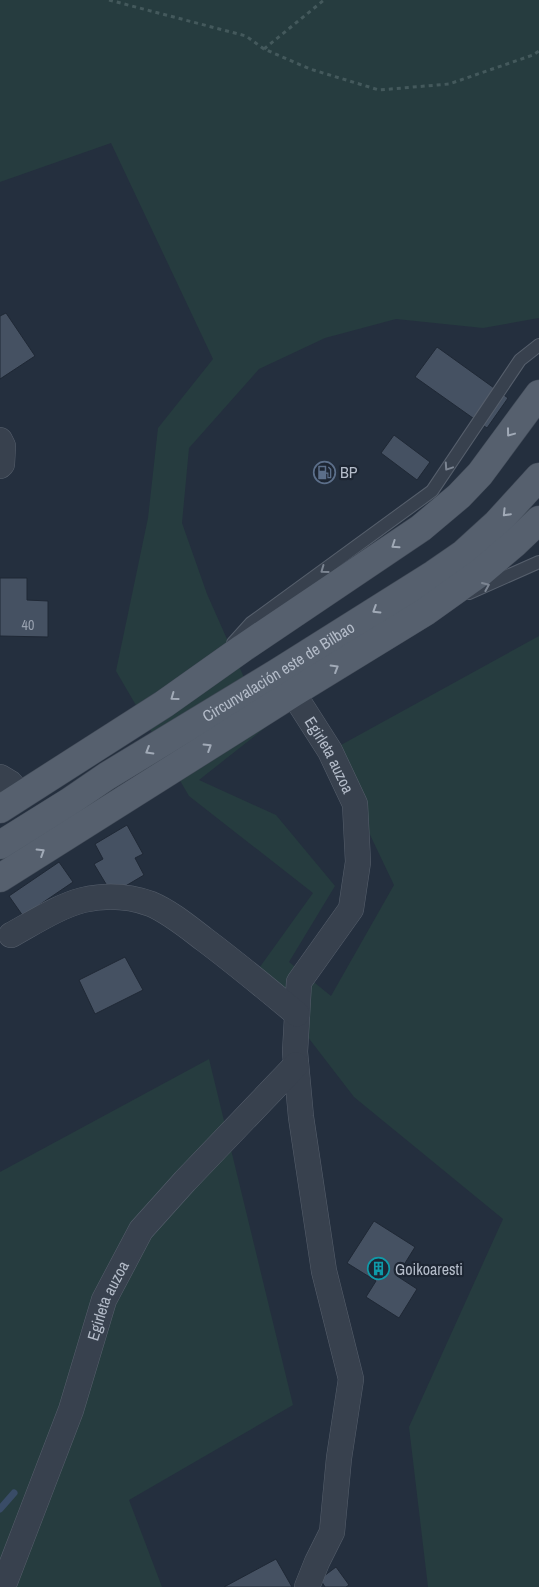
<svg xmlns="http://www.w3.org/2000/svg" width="539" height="1587" viewBox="0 0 539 1587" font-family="'Archivo Narrow',sans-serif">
<rect width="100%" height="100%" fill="#242f3e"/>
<g fill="#263c3f">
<polygon points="0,0 539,0 539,318 483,328 396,319 325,338 259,369 189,448 182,523 207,594 266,727 199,780 276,815 335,886 289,962 331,996 394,885 330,751 539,636 539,1587 428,1587 409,1427 503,1219 354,1097 257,971 313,893 189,796 116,671 148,518 158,428 213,359 111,143 0,182"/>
<polygon points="209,1059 293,1405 129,1500 162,1587 0,1587 0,1172"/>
</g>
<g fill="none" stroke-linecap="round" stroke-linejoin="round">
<polyline stroke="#394c67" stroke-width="7" points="0,1509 14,1493"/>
</g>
<g fill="#455162" stroke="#1f2835">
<polygon points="6,313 35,356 0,379 0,316"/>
<polygon points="437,347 508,398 487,428 415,377"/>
<polygon points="394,435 430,462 417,480 381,453"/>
<polygon points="0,578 27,578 27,600 48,601 48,637 0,636"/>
<polygon points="127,825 143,854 135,858 144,875 112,894 94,864 103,859 95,844"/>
<polygon points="59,862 73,882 23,916 9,896"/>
<polygon points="125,957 143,990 95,1014 79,980"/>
<polygon points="374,1221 415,1247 397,1276 417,1289 399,1318 366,1297 376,1281 347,1263"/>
<polygon points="276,1559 292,1587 224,1587"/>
<polygon points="336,1567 349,1585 346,1587 325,1587 320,1579"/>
</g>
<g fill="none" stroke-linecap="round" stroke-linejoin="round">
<defs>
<g id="lane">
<polyline points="469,593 539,562"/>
<polyline points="233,643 251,623 432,491 520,360 539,345"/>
</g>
<g id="street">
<polyline points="0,440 3,446 2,464 0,466"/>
<path id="s1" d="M 293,693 L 330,751 L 355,804 L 358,862 L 351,909 L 299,982 L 295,1052 L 301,1117 L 324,1271 L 351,1379 L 339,1458 L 332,1532 L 317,1562 L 307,1587"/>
<polyline points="0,777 10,783 21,795"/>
<path d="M 11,935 C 33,923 59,906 83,900 C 105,895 129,896 151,904 C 170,912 188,927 205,940 C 237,964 267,989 297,1014"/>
<path id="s2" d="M 3,1587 L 71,1410 L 104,1300 L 141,1230 L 185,1181 L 296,1065"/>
</g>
<g id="primary">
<polyline points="0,809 164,704 243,648 421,528 459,496 480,474 539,394"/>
<path id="s3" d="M 0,845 L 69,802 L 107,776 L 280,671 L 434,574 L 463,554 L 497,523 L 539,477"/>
<polyline points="0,878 293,693 425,612 481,572 515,543 539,520"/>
</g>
</defs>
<use href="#lane" stroke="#565f6c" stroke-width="14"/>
<use href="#street" stroke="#565f6c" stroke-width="26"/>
<use href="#primary" stroke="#414a57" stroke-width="29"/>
<g stroke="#44595c" stroke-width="3" stroke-dasharray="4 4" stroke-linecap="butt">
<polyline points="109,0 246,36 264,49 310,69 379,90 449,84 533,55 539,51"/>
<polyline points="264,49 324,0"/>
</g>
<use href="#lane" stroke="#38414e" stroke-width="12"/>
<use href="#street" stroke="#38414e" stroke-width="25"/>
<use href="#primary" stroke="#56606e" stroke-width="28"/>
</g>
<defs><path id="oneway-chevron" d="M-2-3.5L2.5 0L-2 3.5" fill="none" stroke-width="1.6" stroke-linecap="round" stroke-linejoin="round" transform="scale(1.25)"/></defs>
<g stroke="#a1aab7">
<use href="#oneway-chevron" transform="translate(510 433) rotate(127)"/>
<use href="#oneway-chevron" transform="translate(506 513) rotate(134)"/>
<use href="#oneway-chevron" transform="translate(395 545) rotate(146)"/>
<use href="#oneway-chevron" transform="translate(376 610) rotate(148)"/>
<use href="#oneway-chevron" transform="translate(335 668) rotate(-31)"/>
<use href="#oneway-chevron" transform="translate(174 697) rotate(144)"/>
<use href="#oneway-chevron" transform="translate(208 747) rotate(-32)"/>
<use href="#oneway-chevron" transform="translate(149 751) rotate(149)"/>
<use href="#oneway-chevron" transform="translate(41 852) rotate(-32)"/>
</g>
<g stroke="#7c8592">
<use href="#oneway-chevron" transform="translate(448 467) rotate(124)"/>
<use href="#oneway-chevron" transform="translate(324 570) rotate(144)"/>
<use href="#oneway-chevron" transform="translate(486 586) rotate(-23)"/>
</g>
<defs>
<symbol id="fuel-ring" viewBox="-11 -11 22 22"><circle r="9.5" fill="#1d2633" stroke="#5c6f8a" stroke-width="1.5"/><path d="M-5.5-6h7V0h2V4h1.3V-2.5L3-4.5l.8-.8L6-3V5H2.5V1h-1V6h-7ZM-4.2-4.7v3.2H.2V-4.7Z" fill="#5c6f8a"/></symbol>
<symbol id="building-ring" viewBox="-11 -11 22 22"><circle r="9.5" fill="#1d2633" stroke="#0f9aa8" stroke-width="1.5"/><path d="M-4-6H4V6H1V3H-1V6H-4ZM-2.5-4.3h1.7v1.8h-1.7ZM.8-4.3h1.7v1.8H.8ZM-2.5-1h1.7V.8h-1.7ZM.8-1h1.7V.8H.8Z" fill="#0f9aa8"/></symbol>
</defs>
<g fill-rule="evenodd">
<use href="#fuel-ring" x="312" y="460" width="25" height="25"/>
<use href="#building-ring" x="366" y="1256" width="25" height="25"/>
</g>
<g text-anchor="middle" stroke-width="4.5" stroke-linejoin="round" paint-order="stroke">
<g font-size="14" fill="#98a1af">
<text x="28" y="630">40</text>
</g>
<g font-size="16" fill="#b4bcc9" stroke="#1d2633" text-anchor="start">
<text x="340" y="478">BP</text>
<text x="395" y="1275">Goikoaresti</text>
</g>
<g font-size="16" fill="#b4bcc9" stroke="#1d2633">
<text dy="6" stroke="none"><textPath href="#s3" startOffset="328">Circunvalación este de Bilbao</textPath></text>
<text dy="6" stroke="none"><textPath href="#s1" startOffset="72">Egirleta auzoa</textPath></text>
<text dy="6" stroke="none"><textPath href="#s2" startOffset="305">Egirleta auzoa</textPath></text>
</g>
</g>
</svg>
